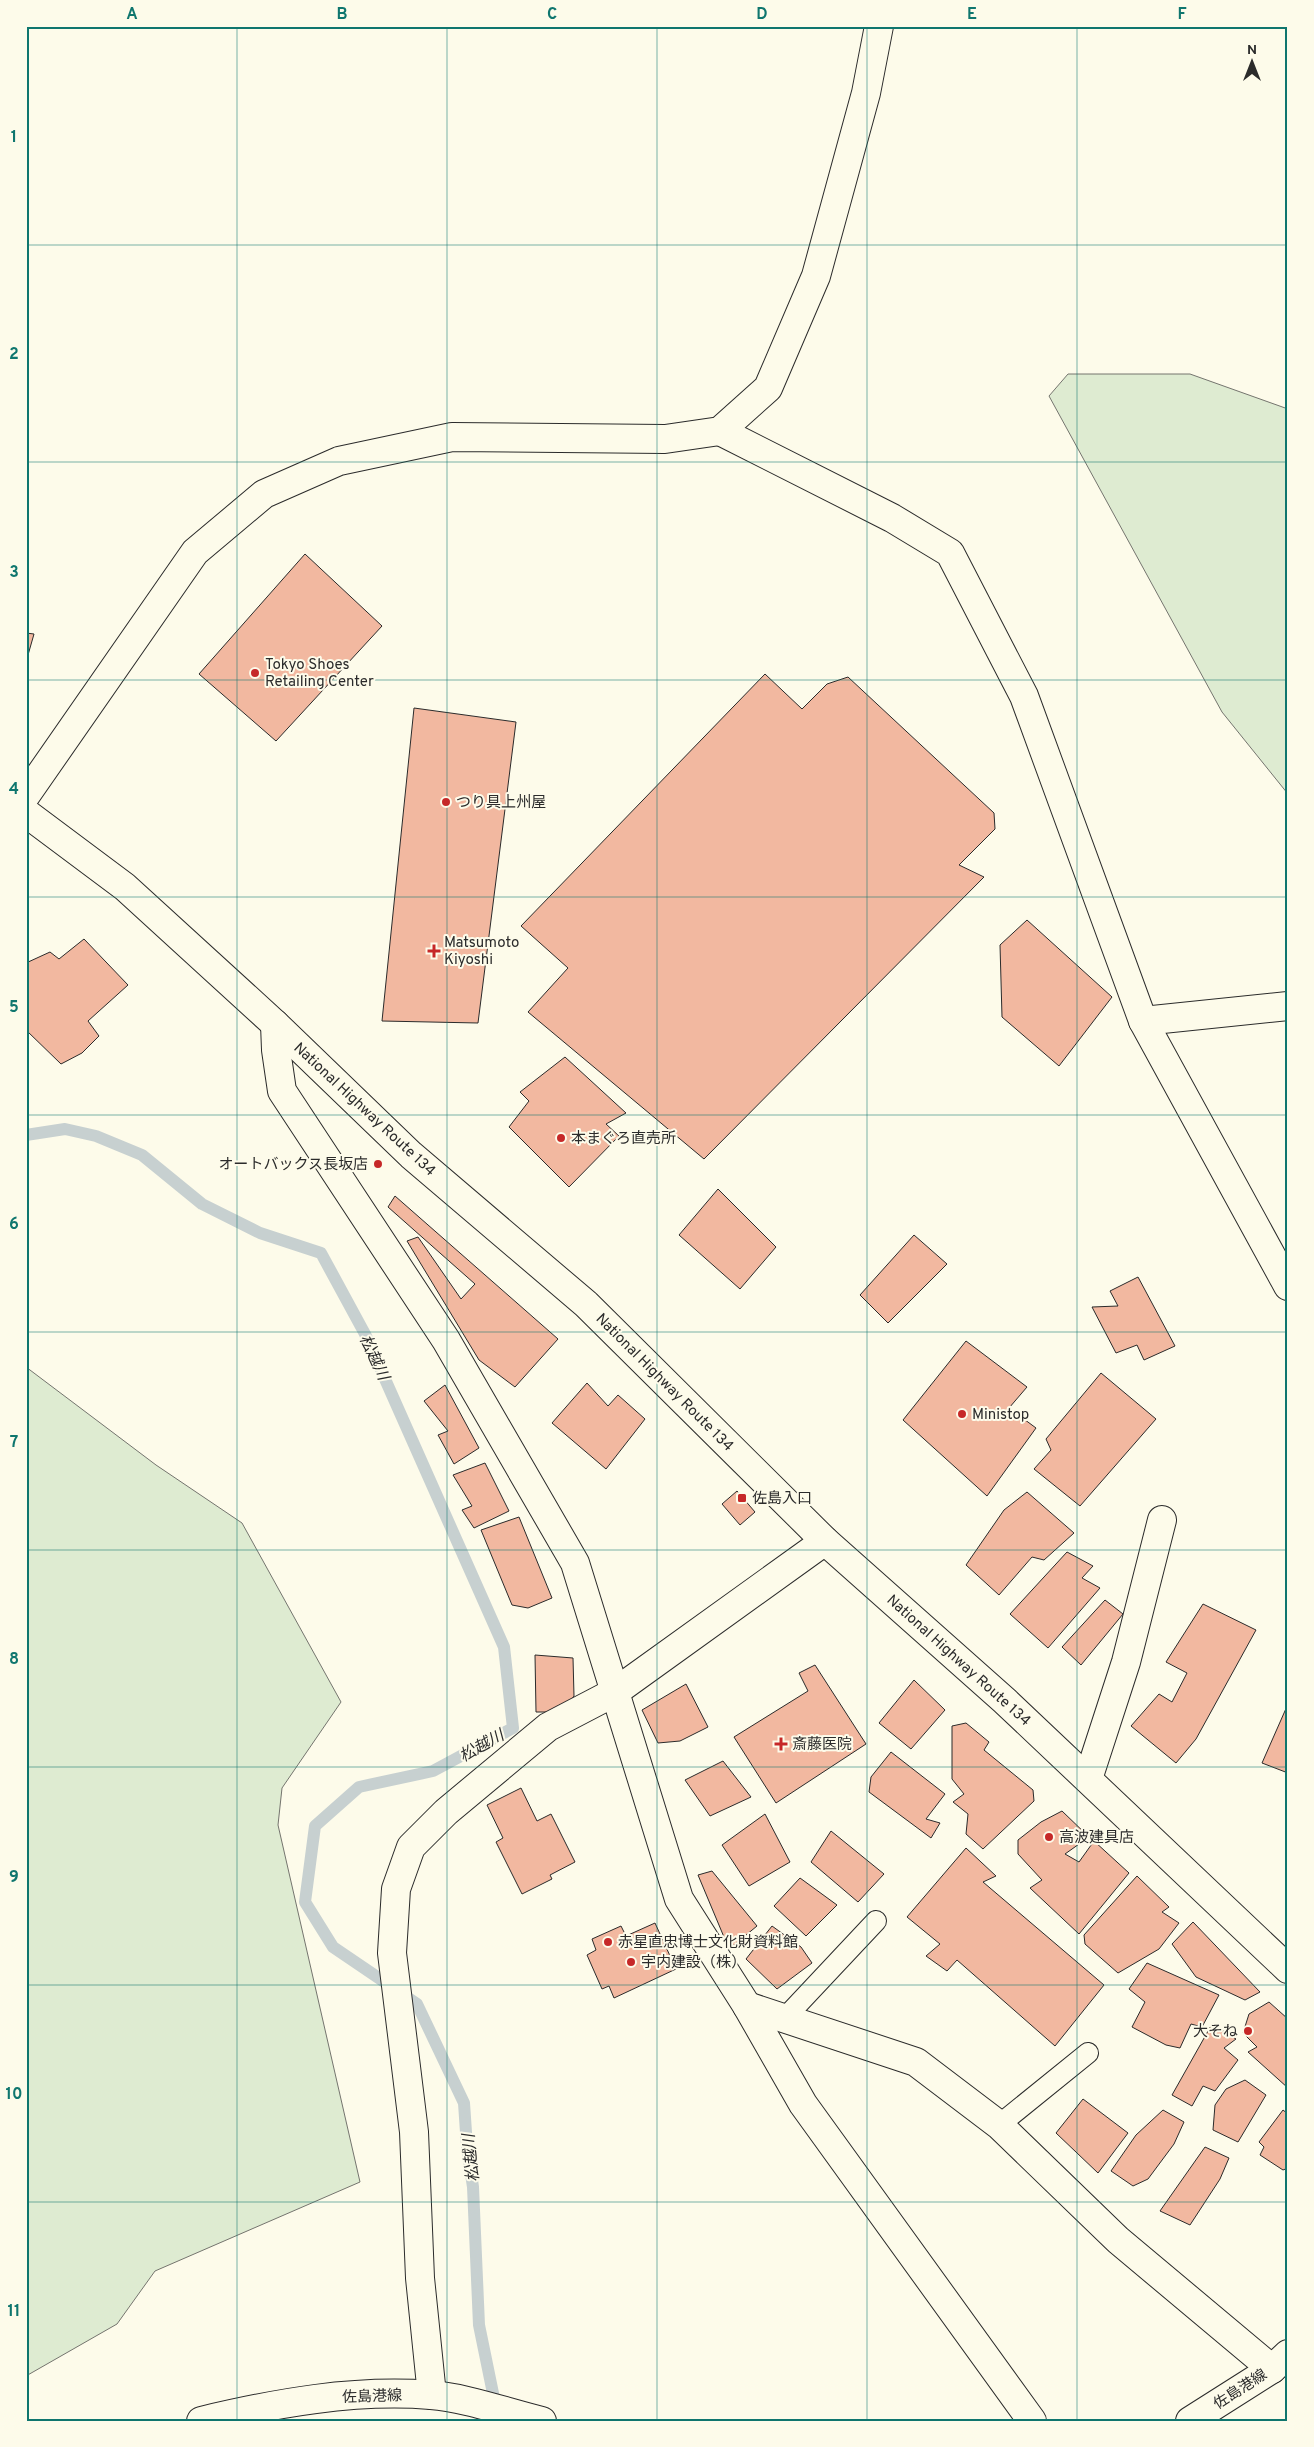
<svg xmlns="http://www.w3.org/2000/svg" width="1314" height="2447" viewBox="0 0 1314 2447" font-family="Overpass,'Noto Sans JP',sans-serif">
<rect width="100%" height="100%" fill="#fdfbea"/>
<g fill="#deebd1" stroke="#74746e">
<polygon points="1068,374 1190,374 1288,409 1288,794 1222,712 1049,396"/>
<polygon points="26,1367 156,1465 242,1523 341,1702 282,1788 278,1825 360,2182 155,2271 117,2324 26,2376"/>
</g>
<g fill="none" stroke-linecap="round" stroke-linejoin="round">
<polyline stroke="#c7d0d0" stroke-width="12" points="26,1135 65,1129 96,1136 142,1155 202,1204 260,1233 321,1253 365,1334 504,1647 513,1728 433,1771 359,1787 315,1826 305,1902 333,1947 417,2004 464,2103 467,2147 473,2187 479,2325 496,2408"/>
</g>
<g fill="#f2b8a0" stroke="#2b2b2b">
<polygon points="305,554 382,626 276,741 199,674"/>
<polygon points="26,633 34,634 26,662"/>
<polygon points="765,674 802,709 827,684 848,677 994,813 995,829 959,865 984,877 704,1159 528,1012 568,968 521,926"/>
<polygon points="414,708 516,722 478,1023 382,1021"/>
<polygon points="1027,920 1112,997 1059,1066 1002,1017 1000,945"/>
<polygon points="84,939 128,985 88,1021 99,1036 82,1053 61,1064 26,1030 26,963 50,952 59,959"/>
<polygon points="565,1057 626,1113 606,1124 619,1136 569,1187 509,1127 529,1101 520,1092"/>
<polygon points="718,1189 776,1247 740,1289 679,1235"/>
<polygon points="395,1196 558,1339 515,1387 479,1360 407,1241 418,1237 461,1299 475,1284 388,1207"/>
<polygon points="914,1235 947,1264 888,1323 860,1295"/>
<polygon points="1138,1277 1175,1346 1144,1360 1137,1345 1116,1353 1092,1307 1118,1306 1110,1291"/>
<polygon points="966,1341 1027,1387 1009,1408 1036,1428 987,1496 903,1420"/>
<polygon points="1101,1373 1156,1419 1080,1506 1034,1469 1051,1450 1046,1439"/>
<polygon points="587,1383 608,1406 618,1395 645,1419 606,1469 552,1423"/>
<polygon points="445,1385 479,1448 454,1464 438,1435 448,1431 424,1401"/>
<polygon points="485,1463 509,1511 474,1528 462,1510 472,1506 453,1475"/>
<polygon points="737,1491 755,1512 740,1525 722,1504"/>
<polygon points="1027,1492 1074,1533 1044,1560 1032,1557 999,1595 966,1565 1004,1510"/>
<polygon points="519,1517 552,1598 528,1608 512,1605 481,1530"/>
<polygon points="1067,1552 1093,1566 1082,1578 1100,1588 1048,1648 1010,1614"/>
<polygon points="1105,1600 1123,1614 1081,1665 1062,1647"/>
<polygon points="1203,1604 1256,1630 1196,1739 1176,1763 1131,1726 1159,1694 1172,1702 1187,1673 1166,1662"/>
<polygon points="535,1655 573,1658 574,1696 563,1712 536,1712"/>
<polygon points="815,1665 866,1744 776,1803 734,1737 808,1691 799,1673"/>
<polygon points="914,1680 945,1710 911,1749 879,1723"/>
<polygon points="686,1684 708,1727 680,1741 658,1743 642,1710"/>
<polygon points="1288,1704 1288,1773 1262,1763"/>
<polygon points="966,1723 989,1742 984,1750 1033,1790 1034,1801 983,1849 966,1834 968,1814 953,1802 964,1794 952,1779 952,1726"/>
<polygon points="891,1752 945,1794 926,1819 940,1823 931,1838 869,1792 871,1777"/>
<polygon points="723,1761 751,1797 710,1816 685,1780"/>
<polygon points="521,1788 537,1821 551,1814 575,1862 550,1875 552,1879 522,1894 496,1842 503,1838 487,1805"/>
<polygon points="1062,1811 1089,1837 1065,1854 1079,1862 1094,1841 1129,1873 1079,1934 1030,1888 1042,1880 1018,1854 1018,1840 1041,1822"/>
<polygon points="765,1814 790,1862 749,1886 722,1845"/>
<polygon points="831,1831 884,1874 858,1902 811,1862"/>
<polygon points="966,1848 996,1876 983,1882 1104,1985 1055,2046 957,1960 947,1971 926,1956 940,1944 907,1917"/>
<polygon points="712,1871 757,1926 729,1949 698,1875"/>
<polygon points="1137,1876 1169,1907 1162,1912 1179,1923 1159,1949 1118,1973 1085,1944 1084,1935"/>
<polygon points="800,1878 837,1905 806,1936 774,1906"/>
<polygon points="1193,1922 1260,1992 1245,2000 1196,1977 1172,1944"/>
<polygon points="655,1923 676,1969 614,1998 609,1986 602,1989 587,1955 596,1950 592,1939 621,1926 626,1936"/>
<polygon points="772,1926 801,1947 812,1963 777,1989 746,1959"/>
<polygon points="1147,1963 1219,1995 1202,2027 1191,2024 1180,2048 1166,2045 1132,2027 1145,2002 1129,1989"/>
<polygon points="1269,2002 1288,2019 1288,2088 1248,2052 1257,2047 1243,2033 1249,2014"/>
<polygon points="1212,2024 1236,2039 1224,2048 1238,2060 1215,2091 1203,2086 1192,2106 1172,2095"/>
<polygon points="1245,2080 1266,2095 1238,2142 1213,2130 1215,2105 1226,2089"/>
<polygon points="1083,2099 1128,2133 1098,2173 1056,2133"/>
<polygon points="1163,2110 1184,2122 1174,2144 1148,2179 1133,2186 1111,2171 1136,2135"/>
<polygon points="1283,2110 1288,2114 1288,2168 1283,2170 1260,2155 1264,2147 1259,2142"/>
<polygon points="1205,2147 1229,2158 1220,2179 1190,2225 1160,2211"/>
</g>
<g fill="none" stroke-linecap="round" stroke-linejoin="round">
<defs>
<g id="service">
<polyline points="784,2019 876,1921"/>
<polyline points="999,2125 1088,2053"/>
</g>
<g id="minor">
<polyline points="720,431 892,518 950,553 1024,696 1143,1021 1288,1286"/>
<polyline points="1143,1021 1288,1006"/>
<polyline points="275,1024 276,1050 282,1091 446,1340 575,1563 679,1899 747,2006 803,2104 1032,2421"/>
<polyline points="1088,1779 1126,1662 1162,1520"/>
<polyline points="747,2006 916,2062 999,2125 1118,2240 1272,2369"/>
<polyline points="432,2395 420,2278 414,2132 392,1953 396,1889 411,1847 446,1812 548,1727 615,1692 825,1541"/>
</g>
<polyline id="tertiary" points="26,795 195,552 264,494 339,461 452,437 665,439 720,431 768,388 816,276 866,93 879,26"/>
<g id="secondary">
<path d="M 201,2421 C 276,2403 354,2389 431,2395 C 463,2397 509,2413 542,2421"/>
<polyline points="1190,2421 1272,2369 1288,2354"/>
</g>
<polyline id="trunk" points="26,813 125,887 275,1024 411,1155 586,1304 825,1541 1005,1701 1288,1969"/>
</defs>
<use href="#service" stroke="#2b2b2b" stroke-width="22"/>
<use href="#minor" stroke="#2b2b2b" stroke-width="30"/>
<use href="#tertiary" stroke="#2b2b2b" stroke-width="30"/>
<use href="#secondary" stroke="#2b2b2b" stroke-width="30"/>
<use href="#trunk" stroke="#2b2b2b" stroke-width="30"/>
<use href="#service" stroke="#fdfbea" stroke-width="20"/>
<use href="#minor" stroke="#fdfbea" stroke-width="28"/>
<use href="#tertiary" stroke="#fdfbea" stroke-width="28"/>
<use href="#secondary" stroke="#fdfbea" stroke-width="28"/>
<use href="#trunk" stroke="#fdfbea" stroke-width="28"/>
</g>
<path fill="none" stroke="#0f766e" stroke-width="1" stroke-opacity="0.55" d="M 237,26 L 237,2421M 447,26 L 447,2421M 657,26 L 657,2421M 867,26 L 867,2421M 1077,26 L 1077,2421M 26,245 L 1288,245M 26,462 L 1288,462M 26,680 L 1288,680M 26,897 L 1288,897M 26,1115 L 1288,1115M 26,1332 L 1288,1332M 26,1550 L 1288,1550M 26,1767 L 1288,1767M 26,1985 L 1288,1985M 26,2202 L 1288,2202"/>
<g fill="#c62828" stroke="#fdfbea" stroke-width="2">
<circle cx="255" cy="673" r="5"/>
<circle cx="446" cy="802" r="5"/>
<path d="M431.5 943.5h5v5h5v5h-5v5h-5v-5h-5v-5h5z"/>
<circle cx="561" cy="1138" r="5"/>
<circle cx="378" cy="1164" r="5"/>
<circle cx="962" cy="1414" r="5"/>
<rect x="737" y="1493" width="10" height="10" rx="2.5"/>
<path d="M778.5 1736.5h5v5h5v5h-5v5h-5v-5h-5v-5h5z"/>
<circle cx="1049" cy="1837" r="5"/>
<circle cx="608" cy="1942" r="5"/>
<circle cx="631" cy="1962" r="5"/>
<circle cx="1248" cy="2031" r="5"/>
</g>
<g text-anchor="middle" stroke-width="4" stroke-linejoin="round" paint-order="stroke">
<g font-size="15" fill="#2b2b2b" stroke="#fdfbea" text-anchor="start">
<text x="265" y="669">Tokyo Shoes<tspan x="265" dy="17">Retailing Center</tspan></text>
<text x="456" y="807">つり具上州屋</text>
<text x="444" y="947">Matsumoto<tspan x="444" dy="17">Kiyoshi</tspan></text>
<text x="571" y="1143">本まぐろ直売所</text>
<text x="368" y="1169" text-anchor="end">オートバックス長坂店</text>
<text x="972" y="1419">Ministop</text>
<text x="752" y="1503">佐島入口</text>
<text x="792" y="1749">斎藤医院</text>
<text x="1059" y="1842">高波建具店</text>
<text x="618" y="1947">赤星直忠博士文化財資料館</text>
<text x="641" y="1967">宇内建設（株）</text>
<text x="1238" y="2036" text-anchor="end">大そね</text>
</g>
<g font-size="15" fill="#2b2b2b" stroke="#fdfbea">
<text transform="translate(365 1109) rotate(43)" y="5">National Highway Route 134</text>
<text transform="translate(665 1382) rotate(45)" y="5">National Highway Route 134</text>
<text transform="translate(959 1660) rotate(42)" y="5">National Highway Route 134</text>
<text transform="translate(1240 2389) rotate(-33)" y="5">佐島港線</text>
<text transform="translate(372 2396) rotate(-2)" y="5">佐島港線</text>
</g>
<g font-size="16" font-style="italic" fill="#2b2b2b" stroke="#fdfbea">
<text transform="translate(375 1357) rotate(65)" y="6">松越川</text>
<text transform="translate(481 1745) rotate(-29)" y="6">松越川</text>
<text transform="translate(470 2158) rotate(-96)" y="6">松越川</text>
</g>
</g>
<rect width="1314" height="2447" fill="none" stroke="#fdfbea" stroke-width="55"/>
<g transform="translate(1252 62)" stroke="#fdfbea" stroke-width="4" paint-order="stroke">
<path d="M0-4L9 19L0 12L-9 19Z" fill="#2b2b2b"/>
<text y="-8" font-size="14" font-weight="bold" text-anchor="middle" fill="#2b2b2b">N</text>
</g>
<rect x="28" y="28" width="1258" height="2392" fill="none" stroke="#0f766e" stroke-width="2"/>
<g font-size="16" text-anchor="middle" font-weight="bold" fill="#0f766e">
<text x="132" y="19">A</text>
<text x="342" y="19">B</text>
<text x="552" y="19">C</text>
<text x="762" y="19">D</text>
<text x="972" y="19">E</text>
<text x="1182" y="19">F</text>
<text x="14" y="142">1</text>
<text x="14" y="359">2</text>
<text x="14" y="577">3</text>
<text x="14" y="794">4</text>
<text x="14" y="1012">5</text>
<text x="14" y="1229">6</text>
<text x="14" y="1447">7</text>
<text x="14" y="1664">8</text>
<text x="14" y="1882">9</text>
<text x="14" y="2099">10</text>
<text x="14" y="2316">11</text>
</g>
</svg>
